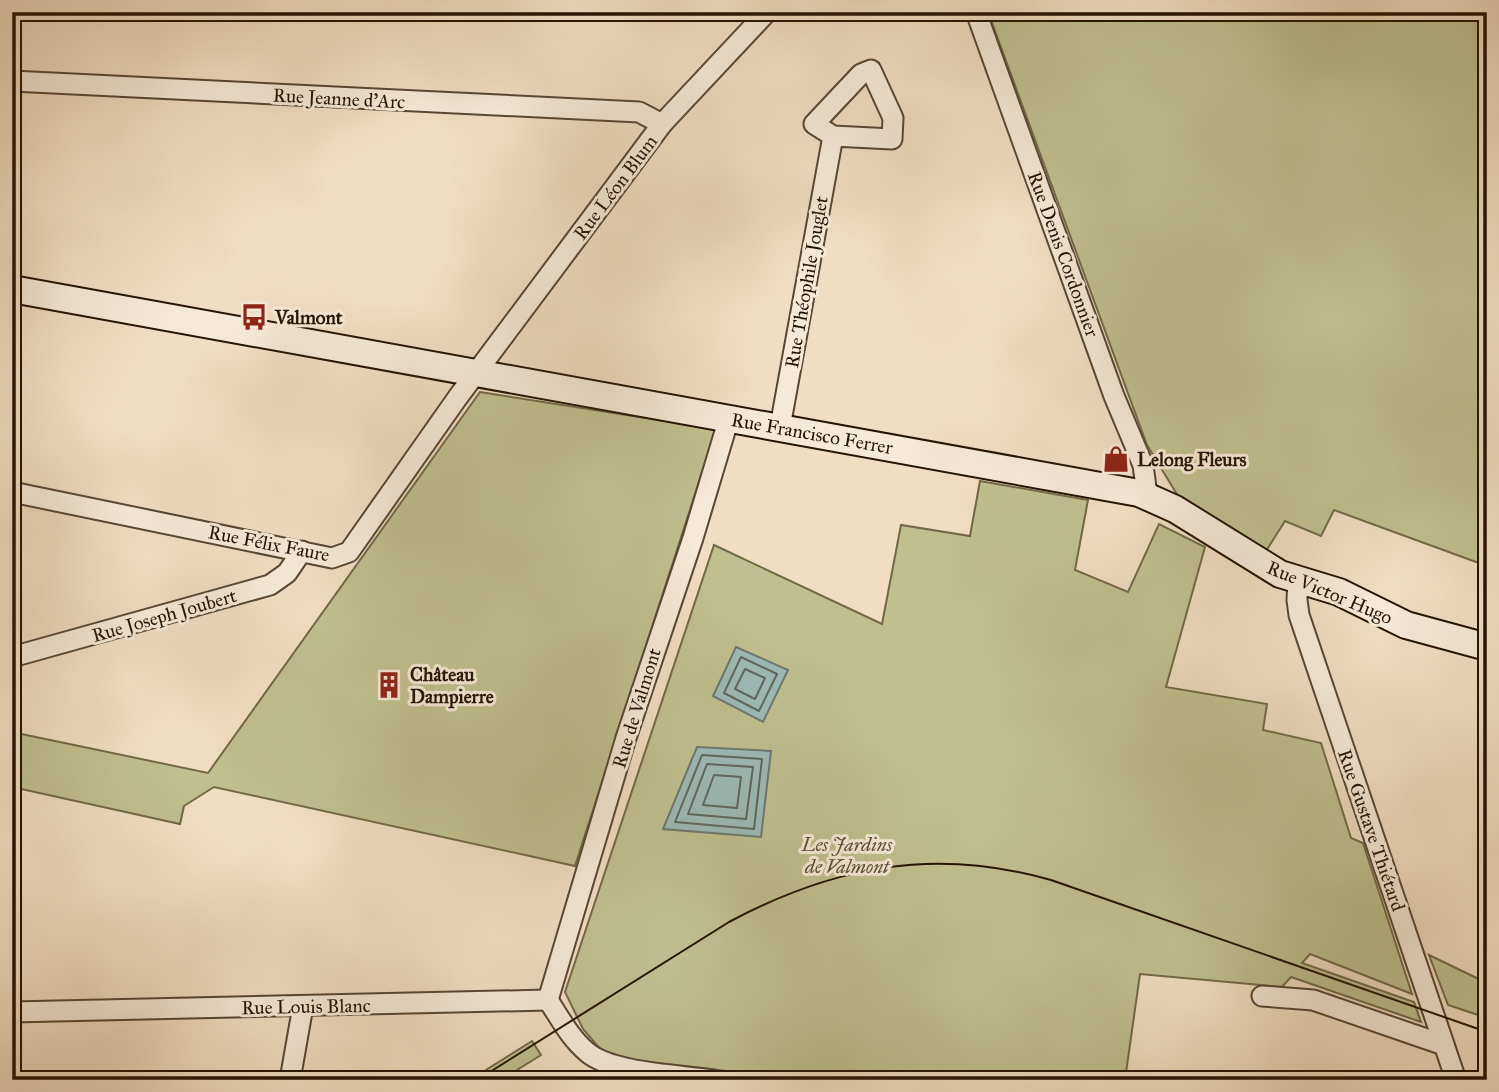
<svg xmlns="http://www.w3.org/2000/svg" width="1499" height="1092" viewBox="0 0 1499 1092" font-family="'IM FELL Great Primer',serif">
<rect width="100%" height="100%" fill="#f1ddc2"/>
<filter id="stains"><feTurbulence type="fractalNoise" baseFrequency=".00286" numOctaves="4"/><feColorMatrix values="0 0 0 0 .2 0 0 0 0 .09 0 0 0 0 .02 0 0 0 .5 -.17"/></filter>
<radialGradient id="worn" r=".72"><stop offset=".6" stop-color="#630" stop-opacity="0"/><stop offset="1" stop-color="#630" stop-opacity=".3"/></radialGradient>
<g fill="#bfbf8f" stroke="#72694a" stroke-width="2">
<polygon points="988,12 1487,12 1487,566 1334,510 1321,536 1285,521 1266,551 1178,496 1147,445"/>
<polygon points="480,392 716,429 575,866 214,787 184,806 180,824 12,787 12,732 208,773"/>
<polygon points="980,481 1088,500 1075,570 1128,592 1159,524 1205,547 1166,687 1267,704 1263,730 1321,743 1351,838 1363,843 1412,994 1310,954 1302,963 1414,1002 1421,1022 1291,977 1282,987 1140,974 1125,1080 806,1080 607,1057 583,1029 565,992 714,545 882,624 901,525 970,536"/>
<polygon points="1429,955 1487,983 1487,1018 1448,1005"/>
<polygon points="532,1041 541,1055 501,1080 470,1080"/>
</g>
<g fill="#9bbbb7" stroke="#6c7870" stroke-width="2">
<polygon points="736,647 788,670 763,722 713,696"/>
<polygon points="697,747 771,751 761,837 663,829"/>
</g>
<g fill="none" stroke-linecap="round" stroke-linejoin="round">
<g stroke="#60675e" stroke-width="2">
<polygon points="741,657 777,674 759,711 724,693"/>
<polygon points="745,669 765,678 755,699 735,689"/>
<polygon points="702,755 762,759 754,829 675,822"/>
<polygon points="707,764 753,767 746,819 688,814"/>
<polygon points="714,775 741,777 737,808 703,805"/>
</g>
<defs>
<g id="street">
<polyline points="976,12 1114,396 1143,465 1147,495"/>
<polyline points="12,81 639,112 662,124"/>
<polyline points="780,427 833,136 814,124 861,74 871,70 893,118 892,139 833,136"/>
<polyline points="12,492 332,558 349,552 458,397 662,124 767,12"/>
<polyline points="1298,580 1297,600 1299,615 1456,1080"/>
<polyline points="12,657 270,585 287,573 302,551"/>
<polyline points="1262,996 1313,1000 1444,1045"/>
<polyline points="548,1000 626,738 693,538 729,418"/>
<path d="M 548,1000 C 560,1018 570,1038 587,1052 C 611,1073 680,1075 713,1080"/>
<polyline points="12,1012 548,1000"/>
<polyline points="290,1080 303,1006"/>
</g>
<polyline id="secondary" points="12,289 1139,493 1175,509 1280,574 1339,592 1406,625 1487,647"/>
</defs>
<use href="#street" stroke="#584634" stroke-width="23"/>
<use href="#secondary" stroke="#251305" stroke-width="30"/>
<use href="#street" stroke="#f6e9d7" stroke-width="19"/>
<use href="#secondary" stroke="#f6e9d7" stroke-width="26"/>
<path stroke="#251305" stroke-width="2" d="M 477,1080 L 729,922 C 834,866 934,847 1051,880 L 1487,1032"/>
</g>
<defs>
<symbol id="bus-bare" viewBox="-9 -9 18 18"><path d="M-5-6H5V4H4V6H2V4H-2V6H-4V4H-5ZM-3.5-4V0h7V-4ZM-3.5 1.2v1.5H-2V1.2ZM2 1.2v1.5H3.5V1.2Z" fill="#8f2418" stroke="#f6e9d7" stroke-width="2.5" paint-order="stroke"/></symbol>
<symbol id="shop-bare" viewBox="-9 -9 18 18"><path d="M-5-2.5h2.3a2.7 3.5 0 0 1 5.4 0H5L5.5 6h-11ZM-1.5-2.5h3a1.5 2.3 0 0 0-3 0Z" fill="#8f2418" stroke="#f6e9d7" stroke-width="2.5" paint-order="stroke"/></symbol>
<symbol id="building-bare" viewBox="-9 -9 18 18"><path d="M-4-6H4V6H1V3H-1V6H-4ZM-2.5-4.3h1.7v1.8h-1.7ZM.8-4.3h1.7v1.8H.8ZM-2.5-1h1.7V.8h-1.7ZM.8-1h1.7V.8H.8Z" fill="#8f2418" stroke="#f6e9d7" stroke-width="2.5" paint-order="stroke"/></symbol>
</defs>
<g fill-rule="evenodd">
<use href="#bus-bare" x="235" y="298" width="38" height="38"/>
<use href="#shop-bare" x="1097" y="440" width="38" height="38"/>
<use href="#building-bare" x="370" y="666" width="38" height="38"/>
</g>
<g text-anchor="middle" stroke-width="6" stroke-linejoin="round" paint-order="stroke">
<g font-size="19" fill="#251305" stroke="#f6e9d7">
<text transform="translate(339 98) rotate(3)" y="7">Rue Jeanne d'Arc</text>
<text transform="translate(615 187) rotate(-53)" y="7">Rue Léon Blum</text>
<text transform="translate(1064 254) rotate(70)" y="7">Rue Denis Cordonnier</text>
<text transform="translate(806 282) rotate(-80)" y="7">Rue Théophile Jouglet</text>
<text transform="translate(812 433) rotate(10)" y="7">Rue Francisco Ferrer</text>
<text transform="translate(269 543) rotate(11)" y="7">Rue Félix Faure</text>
<text transform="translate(1330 592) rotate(23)" y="7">Rue Victor Hugo</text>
<text transform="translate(164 615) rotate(-16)" y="7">Rue Joseph Joubert</text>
<text transform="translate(636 708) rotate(-73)" y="7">Rue de Valmont</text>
<text transform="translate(1372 830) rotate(71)" y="7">Rue Gustave Thiétard</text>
<text transform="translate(306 1006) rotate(-1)" y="7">Rue Louis Blanc</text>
</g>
<g font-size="19" font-weight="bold" fill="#251305" stroke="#f6e9d7" text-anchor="start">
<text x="275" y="324">Valmont</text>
<text x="1137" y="466">Lelong Fleurs</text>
<text x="410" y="681">Château<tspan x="410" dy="22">Dampierre</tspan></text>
</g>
<g font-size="19" font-style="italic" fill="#5b4f35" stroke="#f6e9d7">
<text x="847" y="851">Les Jardins<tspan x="847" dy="22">de Valmont</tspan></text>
</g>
</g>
<rect width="1499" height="1092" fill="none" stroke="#f1ddc2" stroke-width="42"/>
<rect x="14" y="14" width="1471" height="1064" fill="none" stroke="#251305" stroke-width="3.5"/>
<rect x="21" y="21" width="1457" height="1050" fill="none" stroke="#251305" stroke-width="2"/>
<rect width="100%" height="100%" filter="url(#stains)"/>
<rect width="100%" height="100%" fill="url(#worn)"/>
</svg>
